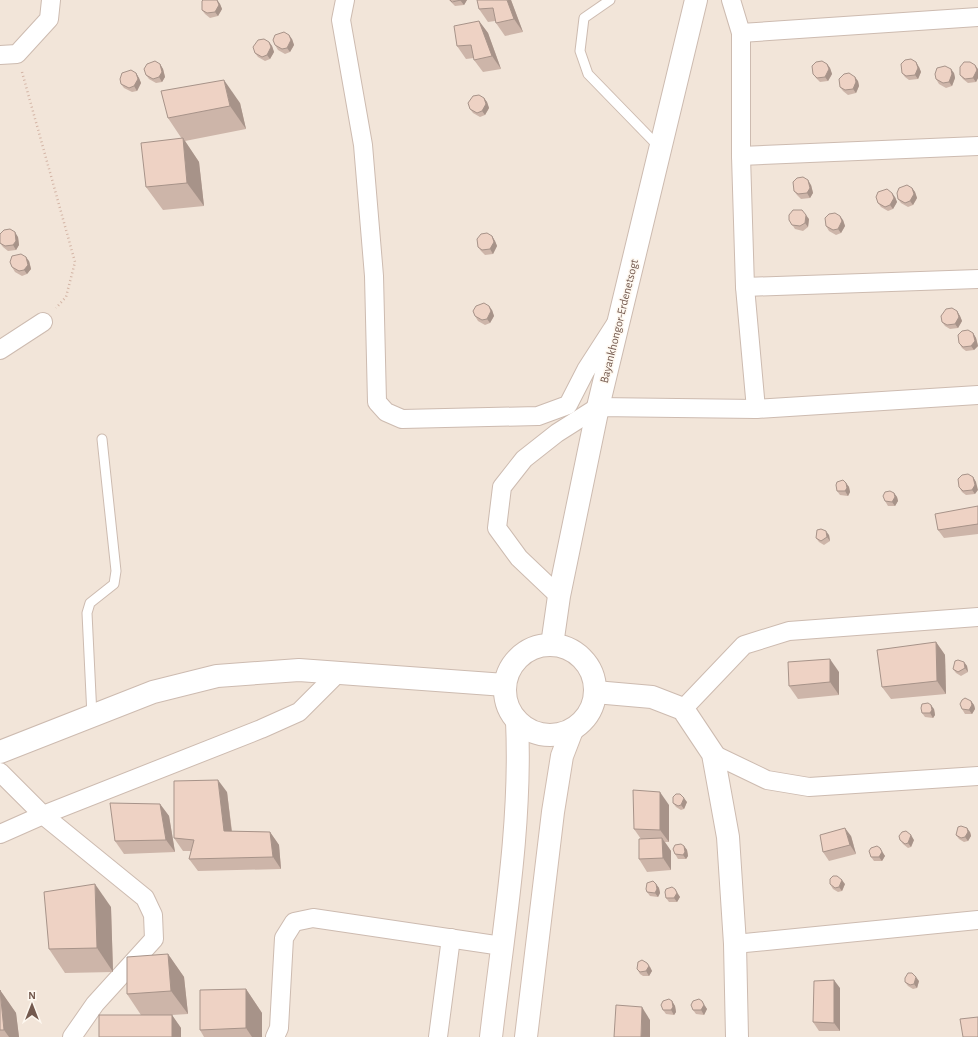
<svg xmlns="http://www.w3.org/2000/svg" width="978" height="1037" viewBox="0 0 978 1037" font-family="'Alegreya Sans',sans-serif">
<rect width="100%" height="100%" fill="#fbf3ea"/>
<rect fill="#f2e5d9" x="0" y="0" width="978" height="1037"/>
<g fill="none" stroke-linecap="round" stroke-linejoin="round">
<defs>
<g id="service">
<polyline points="610,0 584,18 580,51 588,74 660,148"/>
<polyline points="92,716 87,613 90,603 114,584 116,571 102,439"/>
</g>
<g id="minor">
<polyline points="345,0 341,20 363,145 374,276 377,402 386,412 402,419 538,416 568,405 586,370 615,325"/>
<polyline points="731,0 741,33 741,156 745,287 756,409"/>
<polyline points="741,33 978,17"/>
<polyline points="0,55 17,54 49,19 51,0"/>
<polyline points="741,156 978,146"/>
<polyline points="745,287 978,279"/>
<polyline points="0,350 43,322"/>
<polyline points="559,596 519,558 497,528 502,487 524,459 557,433 598,407 756,409 978,395"/>
<polyline points="683,709 744,645 789,631 978,617"/>
<polyline points="713,754 767,780 809,787 978,776"/>
<polyline points="0,772 43,815 145,898 153,915 154,939 95,1004 72,1037"/>
<polyline points="0,834 43,815 261,729 299,712 339,672"/>
<polyline points="735,944 978,920"/>
<polyline points="275,1037 279,1028 284,938 294,922 313,918 502,946"/>
<polyline points="438,1037 451,938"/>
</g>
<g id="tertiary">
<polyline points="552,645 559,596 598,407 696,0"/>
<circle cx="550" cy="690" r="45"/>
<polyline points="595,692 652,697 683,709 713,754 728,837 735,944 737,1037"/>
<polyline points="0,752 153,692 217,676 299,670 505,685"/>
</g>
<g id="secondary">
<path d="M 491,1037 C 503,932 522,826 517,721"/>
<polyline points="526,1037 553,812 562,756 572,730"/>
</g>
</defs>
<use href="#service" stroke="#cdbbb0" stroke-width="11"/>
<use href="#minor" stroke="#cdbbb0" stroke-width="20"/>
<use href="#tertiary" stroke="#cdbbb0" stroke-width="24"/>
<use href="#secondary" stroke="#d1bdb1" stroke-width="24"/>
<polyline stroke="#d4b5a6" stroke-width="2.5" stroke-dasharray="1 3" stroke-linecap="butt" points="22,72 75,262 66,297 56,308"/>
<use href="#service" stroke="#fff" stroke-width="9"/>
<use href="#minor" stroke="#fff" stroke-width="18"/>
<use href="#tertiary" stroke="#fff" stroke-width="22"/>
<use href="#secondary" stroke="#fff" stroke-width="22"/>
</g>
<g fill="#cdb5a9">
<polygon points="217,0 220,4 222,9 218,16 210,18 205,14 202,10"/>
<polygon points="449,0 467,0 464,5 455,6"/>
<polygon points="511,0 523,32 505,36 496,23 495,21 488,22 479,9"/>
<polygon points="479,21 488,33 501,69 483,72 474,60 474,58 466,59 457,46"/>
<polygon points="292,39 294,45 290,52 285,54 278,50 275,45"/>
<polygon points="269,42 272,46 274,52 270,59 265,61 258,57 255,53"/>
<polygon points="160,64 163,69 165,77 162,82 156,83 149,79 146,75"/>
<polygon points="827,64 830,68 832,74 828,81 820,82 816,78 813,74"/>
<polygon points="919,67 921,72 918,79 909,80 905,77 902,73"/>
<polygon points="978,69 978,78 976,82 968,83 963,79 960,75"/>
<polygon points="136,73 139,78 141,83 137,91 132,92 124,88 121,84"/>
<polygon points="954,73 955,78 952,86 946,88 939,84 936,79"/>
<polygon points="858,81 859,86 856,93 848,95 843,91 840,87"/>
<polygon points="484,98 487,102 489,108 485,115 480,117 473,113 470,109"/>
<polygon points="240,103 246,129 185,141 199,162 204,206 163,210 146,187 182,139 168,118"/>
<polygon points="811,185 813,193 810,198 801,199 797,195 794,191"/>
<polygon points="912,188 915,192 917,198 913,205 908,207 901,203 898,199"/>
<polygon points="895,197 897,202 893,209 888,211 881,207 878,203"/>
<polygon points="809,219 808,227 803,231 795,229 789,220"/>
<polygon points="843,220 845,226 841,233 836,235 829,231 826,226"/>
<polygon points="492,236 495,241 497,246 493,254 485,255 481,251 478,247"/>
<polygon points="18,237 19,245 16,250 8,251 3,247 0,243"/>
<polygon points="29,261 31,269 27,274 22,276 15,272 12,267"/>
<polygon points="492,310 494,316 490,323 485,325 478,321 475,316"/>
<polygon points="957,311 960,316 962,321 958,328 950,329 945,326 942,322"/>
<polygon points="973,333 976,338 978,346 974,350 966,351 962,348 959,343"/>
<polygon points="973,477 976,482 975,494 966,495 962,492 959,487"/>
<polygon points="846,483 849,487 850,492 848,496 840,495 837,491"/>
<polygon points="894,493 897,497 898,501 895,506 888,506 885,501"/>
<polygon points="978,506 978,534 944,538 938,530"/>
<polygon points="829,535 830,541 824,545 819,542 816,538"/>
<polygon points="936,642 945,655 946,694 891,699 882,687"/>
<polygon points="964,662 967,666 968,672 961,676 956,673 953,669"/>
<polygon points="839,672 839,695 798,699 789,686"/>
<polygon points="971,701 974,705 975,709 972,714 965,714 962,709"/>
<polygon points="934,709 935,715 933,718 925,717 922,713"/>
<polygon points="227,792 232,831 270,832 279,845 281,869 198,871 189,859 191,851 183,851 174,838"/>
<polygon points="687,802 684,809 681,810 676,807 673,803"/>
<polygon points="160,804 169,816 175,852 124,854 115,841"/>
<polygon points="669,805 669,842 665,842 671,851 671,870 647,872 639,859 641,839 634,829"/>
<polygon points="970,832 971,836 968,841 964,842 959,839 956,835"/>
<polygon points="851,836 856,854 829,861 823,852"/>
<polygon points="900,840 914,840 911,847 908,848 903,844"/>
<polygon points="684,846 687,850 688,856 686,859 678,859 675,854"/>
<polygon points="880,848 883,853 885,856 882,861 874,861 871,857"/>
<polygon points="656,884 659,888 660,893 658,897 650,896 647,892"/>
<polygon points="830,884 845,884 842,891 838,892 833,889"/>
<polygon points="675,889 678,894 680,897 677,902 669,902 666,898"/>
<polygon points="111,907 113,972 65,973 49,949"/>
<polygon points="168,954 184,977 188,1014 172,1015 181,1028 141,1015 127,994"/>
<polygon points="650,967 652,971 649,976 643,976 640,974 637,969"/>
<polygon points="919,981 917,988 913,989 908,986 905,982"/>
<polygon points="840,988 840,1031 819,1031 813,1022"/>
<polygon points="246,989 262,1013 262,1037 204,1037 200,1030"/>
<polygon points="0,990 16,1013 19,1037 0,1037"/>
<polygon points="672,1001 675,1006 676,1012 674,1015 666,1014 663,1010"/>
<polygon points="705,1006 707,1009 704,1015 696,1014 693,1010"/>
</g>
<g fill="#a79389">
<polygon points="217,0 220,4 222,9 218,16 215,12"/>
<polygon points="460,0 467,0 464,5"/>
<polygon points="507,0 511,0 523,32 514,19"/>
<polygon points="479,21 488,33 501,69 492,56"/>
<polygon points="289,35 292,39 294,45 290,52 287,48"/>
<polygon points="269,42 272,46 274,52 270,59 267,55"/>
<polygon points="916,62 919,67 921,72 918,79 915,75"/>
<polygon points="160,64 163,69 165,77 162,82 159,77"/>
<polygon points="827,64 830,68 832,74 828,81 825,77"/>
<polygon points="975,65 978,69 978,78 976,82 973,78"/>
<polygon points="951,69 954,73 955,78 952,86 949,82"/>
<polygon points="136,73 139,78 141,83 137,91 134,86"/>
<polygon points="855,77 858,81 859,86 856,93 853,89"/>
<polygon points="224,80 240,103 246,129 230,106"/>
<polygon points="484,98 487,102 489,108 485,115 482,111"/>
<polygon points="183,138 199,162 204,206 187,183"/>
<polygon points="808,180 811,185 813,193 810,198 807,193"/>
<polygon points="912,188 915,192 917,198 913,205 910,201"/>
<polygon points="892,193 895,197 897,202 893,209 890,205"/>
<polygon points="806,215 809,219 808,227 805,223"/>
<polygon points="840,216 843,220 845,226 841,233 838,229"/>
<polygon points="15,232 18,237 19,245 16,250 13,245"/>
<polygon points="492,236 495,241 497,246 493,254 490,249"/>
<polygon points="26,257 29,261 31,269 27,274 24,270"/>
<polygon points="489,306 492,310 494,316 490,323 487,319"/>
<polygon points="957,311 960,316 962,321 958,328 955,324"/>
<polygon points="973,333 976,338 978,346 974,350 971,346"/>
<polygon points="973,477 976,482 978,490 975,494 972,490"/>
<polygon points="846,483 849,487 850,492 848,496 845,491"/>
<polygon points="894,493 897,497 898,501 895,506 892,502"/>
<polygon points="826,531 829,535 830,541 827,537"/>
<polygon points="936,642 945,655 946,694 937,681"/>
<polygon points="830,659 839,672 839,695 830,682"/>
<polygon points="964,662 967,666 968,672 965,668"/>
<polygon points="971,701 974,705 975,709 972,714 969,710"/>
<polygon points="931,705 934,709 935,715 933,718 930,713"/>
<polygon points="218,780 227,792 233,843 224,831"/>
<polygon points="660,792 669,805 669,842 660,830"/>
<polygon points="684,798 687,802 684,809 681,805"/>
<polygon points="160,804 169,816 175,852 166,840"/>
<polygon points="845,828 851,836 856,854 850,845"/>
<polygon points="967,828 970,832 971,836 968,841 965,837"/>
<polygon points="270,832 279,845 281,869 273,857"/>
<polygon points="911,835 914,840 911,847 908,843"/>
<polygon points="662,838 671,851 671,870 663,858"/>
<polygon points="684,846 687,850 688,856 686,859 683,855"/>
<polygon points="880,848 883,853 885,856 882,861 879,857"/>
<polygon points="842,880 845,884 842,891 839,887"/>
<polygon points="95,884 111,907 113,972 97,948"/>
<polygon points="656,884 659,888 660,893 658,897 655,893"/>
<polygon points="675,889 678,894 680,897 677,902 674,898"/>
<polygon points="168,954 184,977 188,1014 171,991"/>
<polygon points="647,963 650,967 652,971 649,976 646,971"/>
<polygon points="916,977 919,981 917,988 914,984"/>
<polygon points="834,980 840,988 840,1031 834,1023"/>
<polygon points="246,989 262,1013 262,1037 252,1037 246,1028"/>
<polygon points="0,990 16,1013 19,1037 9,1037 4,1030"/>
<polygon points="672,1001 675,1006 676,1012 674,1015 671,1010"/>
<polygon points="702,1001 705,1006 707,1009 704,1015 701,1010"/>
<polygon points="642,1007 650,1020 650,1037 641,1037"/>
<polygon points="172,1015 181,1028 181,1037 172,1037"/>
</g>
<g fill="#eed2c4" stroke="#a79389">
<polygon points="203,0 217,0 219,5 215,12 207,13 202,10 202,1"/>
<polygon points="450,0 461,0 452,2"/>
<polygon points="477,0 507,0 514,19 496,23 493,8 479,9"/>
<polygon points="479,21 492,56 474,60 471,45 457,46 454,26"/>
<polygon points="284,32 289,35 291,40 287,48 282,49 275,45 273,40 275,35"/>
<polygon points="264,39 269,42 271,47 267,55 262,57 255,53 253,47 258,40"/>
<polygon points="911,59 916,62 918,68 915,75 906,76 902,73 901,64 905,60"/>
<polygon points="155,61 160,64 162,72 159,77 153,79 146,75 144,69 147,64"/>
<polygon points="822,61 827,64 829,69 825,77 817,78 813,74 812,66 816,62"/>
<polygon points="964,62 970,62 975,65 977,70 973,78 965,79 960,75 960,67"/>
<polygon points="945,66 951,69 952,74 949,82 943,83 936,79 935,74 937,68"/>
<polygon points="131,70 136,73 138,79 134,86 129,88 121,84 120,79 122,73"/>
<polygon points="849,73 855,77 856,82 853,89 845,90 840,87 839,79 844,74"/>
<polygon points="224,80 230,106 168,118 161,91"/>
<polygon points="479,95 484,98 486,104 482,111 477,113 470,109 468,103 473,96"/>
<polygon points="183,138 187,183 146,187 141,143"/>
<polygon points="803,177 808,180 810,188 807,193 798,194 794,191 793,182 797,178"/>
<polygon points="907,185 912,188 914,194 910,201 905,203 898,199 897,193 899,188"/>
<polygon points="887,189 892,193 894,198 890,205 885,207 878,203 876,197 878,192"/>
<polygon points="793,210 802,210 806,215 805,223 800,226 792,225 789,220 789,215"/>
<polygon points="835,213 840,216 842,221 838,229 833,230 826,226 825,218 829,214"/>
<polygon points="10,229 15,232 16,241 13,245 5,246 0,243 0,234 4,230"/>
<polygon points="487,233 492,236 494,242 490,249 482,250 478,247 477,239 481,234"/>
<polygon points="21,254 26,257 28,265 24,270 19,271 12,267 10,262 12,256"/>
<polygon points="484,303 489,306 491,311 487,319 482,320 475,316 473,311 476,306"/>
<polygon points="952,308 957,311 959,317 955,324 947,325 942,322 941,316 946,309"/>
<polygon points="968,330 973,333 975,341 971,346 963,347 959,343 958,335 962,331"/>
<polygon points="968,474 973,477 975,485 972,490 963,491 959,487 958,479 962,475"/>
<polygon points="843,480 846,483 847,488 845,491 837,491 836,485 837,482"/>
<polygon points="890,491 894,493 895,497 892,502 885,501 883,496 885,492"/>
<polygon points="978,506 978,524 938,530 935,514"/>
<polygon points="821,529 826,531 827,537 821,541 816,538 817,530"/>
<polygon points="936,642 937,681 882,687 877,650"/>
<polygon points="830,659 830,682 789,686 788,662"/>
<polygon points="958,660 964,662 965,668 958,672 953,669 955,661"/>
<polygon points="965,698 971,701 972,705 969,710 962,709 960,704 962,700"/>
<polygon points="928,703 931,705 932,710 930,713 922,713 921,708 922,704"/>
<polygon points="218,780 224,831 270,832 273,857 189,859 194,840 174,838 174,781"/>
<polygon points="633,790 660,792 660,830 634,829"/>
<polygon points="676,794 680,794 684,798 681,805 678,806 673,803 673,797"/>
<polygon points="110,803 160,804 166,840 115,841"/>
<polygon points="961,826 967,828 968,832 965,837 961,838 956,835 958,827"/>
<polygon points="845,828 850,845 823,852 820,835"/>
<polygon points="906,831 911,835 908,843 905,844 900,840 899,836 902,832"/>
<polygon points="662,838 663,858 639,859 639,839"/>
<polygon points="681,844 684,846 685,852 683,855 675,854 673,849 675,845"/>
<polygon points="877,846 880,848 882,852 879,857 871,857 869,851 871,848"/>
<polygon points="833,876 837,876 842,880 839,887 835,888 830,884 830,879"/>
<polygon points="653,881 656,884 657,889 655,893 647,892 646,889 647,883"/>
<polygon points="95,884 97,948 49,949 44,892"/>
<polygon points="672,887 675,889 677,893 674,898 666,898 665,892 666,889"/>
<polygon points="168,954 171,991 127,994 127,957"/>
<polygon points="642,960 647,963 649,966 646,971 640,972 637,969 638,962"/>
<polygon points="908,973 912,973 916,977 914,984 910,985 905,982 905,978"/>
<polygon points="834,980 834,1023 813,1022 814,981"/>
<polygon points="246,989 246,1028 200,1030 200,990"/>
<polygon points="0,990 4,1030 0,1030"/>
<polygon points="669,999 672,1001 673,1007 671,1010 663,1010 661,1005 663,1001"/>
<polygon points="699,999 702,1001 704,1005 701,1010 693,1010 691,1005 693,1001"/>
<polygon points="616,1005 642,1007 641,1037 614,1037"/>
<rect x="99" y="1015" width="73" height="22"/>
<polygon points="978,1017 978,1037 963,1037 960,1019"/>
</g>
<g text-anchor="middle" stroke-width="3" stroke-linejoin="round" paint-order="stroke">
<g font-size="12" fill="#745a4f" stroke="#fef8f0">
<text transform="translate(619 321) rotate(-76)" y="4">Bayankhongor-Erdenetsogt</text>
</g>
</g>
<g transform="translate(32 1005)" stroke="#fef8f0" stroke-width="3" paint-order="stroke">
<path d="M0-3L7 15L0 10L-7 15Z" fill="#745a4f"/>
<text y="-6" font-size="11" font-weight="bold" text-anchor="middle" fill="#745a4f">N</text>
</g>
</svg>
